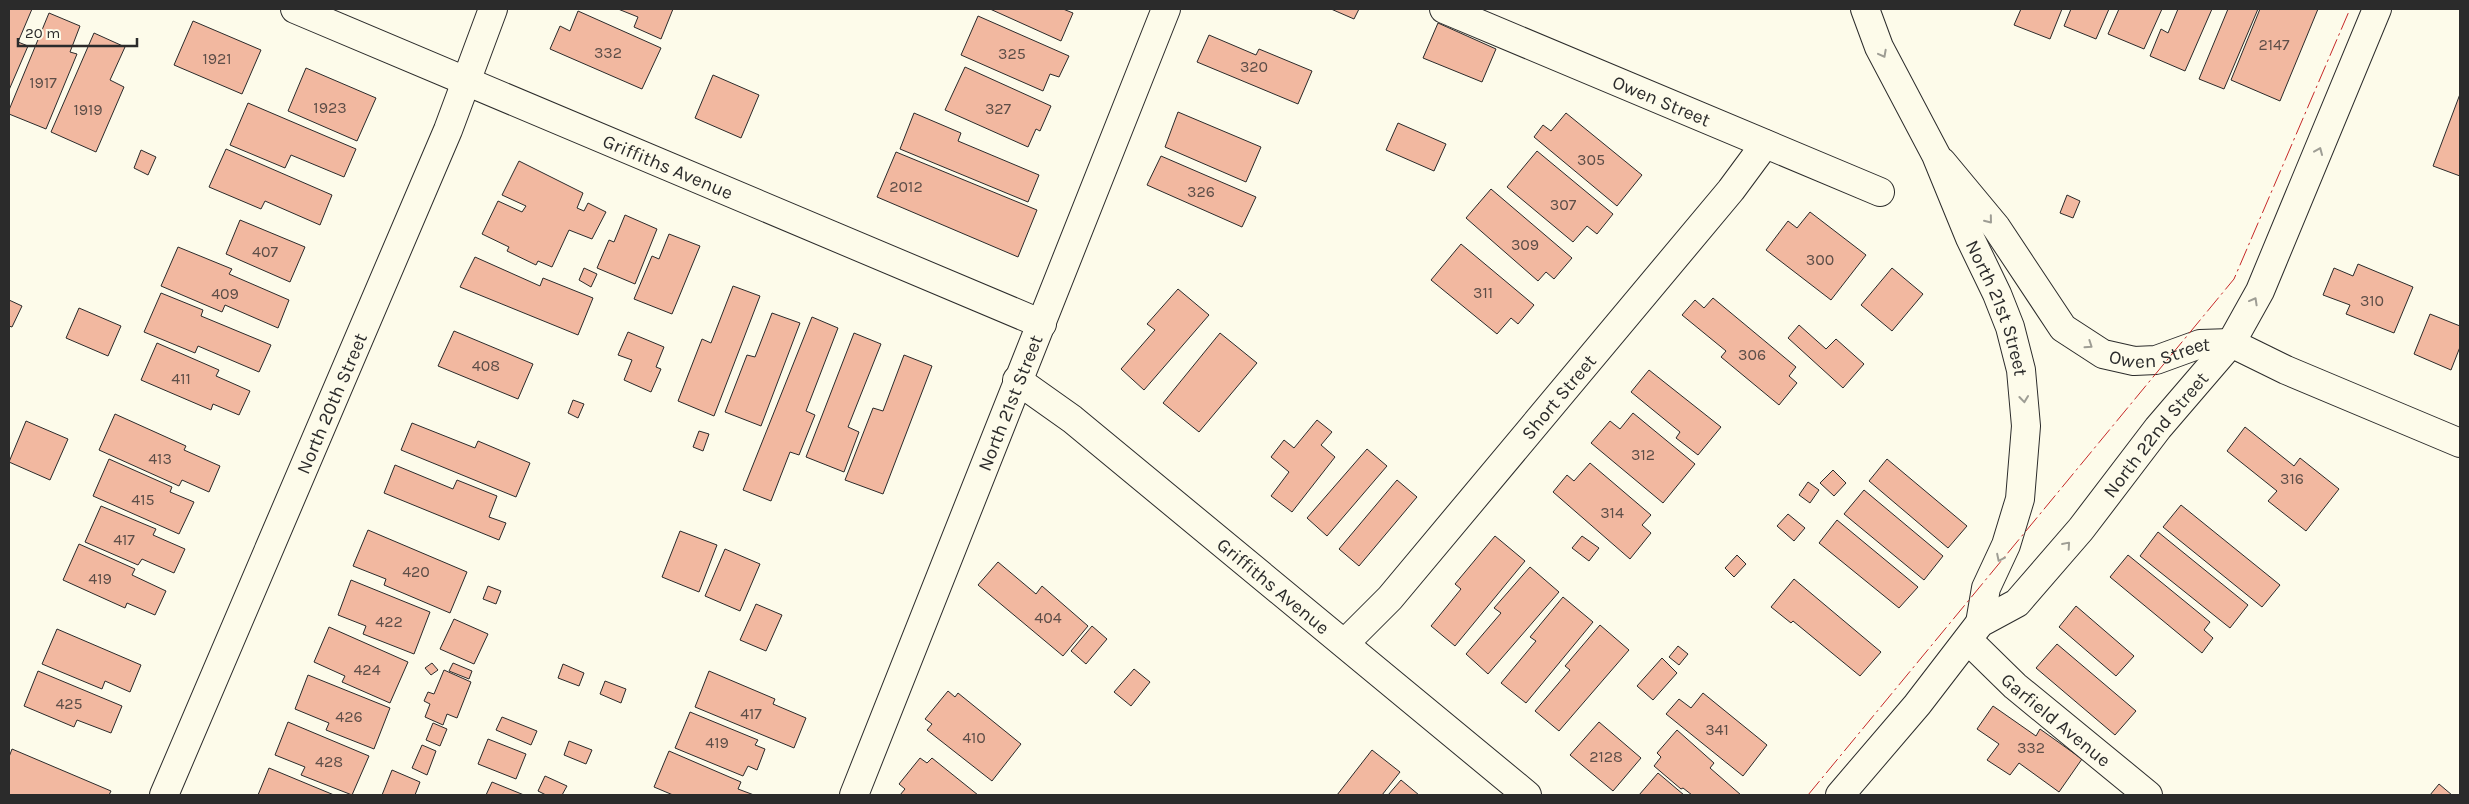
<svg xmlns="http://www.w3.org/2000/svg" width="2469" height="804" viewBox="0 0 2469 804" font-family="Karla,sans-serif">
<rect width="100%" height="100%" fill="#fdfbea"/>
<g fill="#f2b8a0" stroke="#2b2b2b">
<polygon points="9,9 32,9 18,42 28,46 9,90"/>
<polygon points="618,9 673,9 661,39 634,27 638,17"/>
<polygon points="990,9 1063,9 1073,13 1061,41"/>
<polygon points="1331,9 1359,9 1354,19"/>
<polygon points="2021,9 2062,9 2050,39 2014,25"/>
<polygon points="2071,9 2109,9 2096,39 2064,26"/>
<polygon points="2119,9 2162,9 2144,49 2108,34"/>
<polygon points="2178,9 2212,9 2185,71 2150,56 2161,29 2168,33"/>
<polygon points="2228,9 2258,9 2224,89 2199,79"/>
<polygon points="2260,9 2318,9 2280,101 2231,80"/>
<polygon points="578,11 661,48 642,89 550,49 560,26 570,31"/>
<polygon points="49,13 80,26 70,52 77,54 46,129 9,114 9,110"/>
<polygon points="978,16 1069,56 1059,77 1050,74 1043,91 961,55"/>
<polygon points="193,21 261,50 242,94 174,65"/>
<polygon points="1438,23 1496,49 1482,82 1423,58"/>
<polygon points="94,33 125,47 110,80 124,87 96,152 51,132"/>
<polygon points="1209,35 1256,55 1259,49 1312,71 1298,104 1197,62"/>
<polygon points="965,67 1051,106 1040,131 1036,129 1028,147 945,110"/>
<polygon points="306,68 376,98 357,141 288,111"/>
<polygon points="713,75 759,95 741,138 695,118"/>
<polygon points="2460,94 2460,176 2433,166"/>
<polygon points="248,103 356,149 344,177 291,155 285,168 230,145"/>
<polygon points="1178,112 1261,147 1246,182 1165,147"/>
<polygon points="914,113 961,133 958,141 1039,175 1028,202 900,149"/>
<polygon points="1566,113 1642,175 1617,206 1534,137 1543,125 1551,131"/>
<polygon points="1398,123 1446,144 1434,171 1386,150"/>
<polygon points="226,149 332,195 320,225 265,201 261,209 209,187"/>
<polygon points="141,150 156,157 148,175 134,168"/>
<polygon points="1537,151 1613,214 1597,234 1587,226 1573,242 1507,187"/>
<polygon points="896,152 1037,210 1018,257 877,197"/>
<polygon points="1161,156 1256,197 1242,227 1147,185"/>
<polygon points="519,161 583,193 577,208 584,211 588,203 606,212 592,239 569,230 552,267 538,261 536,265 507,251 509,247 482,234 498,201 522,212 526,206 502,195"/>
<polygon points="1491,189 1572,258 1554,279 1546,272 1538,281 1466,218"/>
<polygon points="2067,195 2080,201 2073,218 2060,213"/>
<polygon points="1810,212 1866,255 1831,300 1766,250 1788,221 1797,228"/>
<polygon points="625,215 657,229 635,284 597,268 609,240 614,242"/>
<polygon points="240,220 305,247 290,282 226,254"/>
<polygon points="669,234 700,246 672,314 634,299 652,256 659,259"/>
<polygon points="1461,244 1534,305 1518,324 1511,318 1497,334 1431,280"/>
<polygon points="178,247 232,269 229,274 289,300 278,328 225,305 222,312 161,286"/>
<polygon points="475,257 540,286 543,278 593,298 578,335 460,287"/>
<polygon points="2358,264 2413,287 2394,333 2346,314 2350,305 2323,295 2334,268 2353,276"/>
<polygon points="584,268 597,274 591,287 579,280"/>
<polygon points="1892,268 1923,294 1892,331 1861,305"/>
<polygon points="733,286 760,296 714,416 678,401 702,339 711,343"/>
<polygon points="1178,289 1209,315 1144,390 1121,369 1155,330 1147,324"/>
<polygon points="161,293 203,310 201,316 271,345 259,372 198,346 195,353 144,332"/>
<polygon points="1713,298 1796,367 1789,376 1797,383 1779,405 1721,357 1726,351 1682,315 1695,300 1704,308"/>
<polygon points="9,300 22,306 12,327 9,326"/>
<polygon points="79,308 121,326 108,356 66,338"/>
<polygon points="772,313 800,323 761,426 725,412 747,355 755,357"/>
<polygon points="2430,314 2460,326 2460,347 2451,370 2414,354"/>
<polygon points="812,317 838,328 806,411 815,415 799,455 790,452 771,501 743,490"/>
<polygon points="1799,325 1826,349 1836,339 1864,364 1843,388 1788,338"/>
<polygon points="454,331 533,364 518,399 438,366"/>
<polygon points="628,332 664,347 656,367 661,369 651,392 624,380 632,360 618,355"/>
<polygon points="854,333 881,344 848,427 859,432 844,472 806,457"/>
<polygon points="1220,333 1257,363 1199,432 1163,403"/>
<polygon points="157,343 219,370 216,376 250,391 239,415 213,404 211,410 141,380"/>
<polygon points="904,355 932,366 883,494 845,480 873,408 883,411"/>
<polygon points="1649,370 1721,427 1698,455 1676,438 1680,432 1631,392"/>
<polygon points="573,400 584,404 578,418 568,413"/>
<polygon points="1633,413 1695,464 1663,503 1591,443 1610,421 1620,429"/>
<polygon points="115,414 186,446 184,450 220,466 209,492 182,480 179,486 99,450"/>
<polygon points="1317,420 1332,432 1321,445 1335,457 1292,512 1271,496 1289,472 1271,457 1284,440 1294,448"/>
<polygon points="26,421 68,439 50,480 9,462"/>
<polygon points="412,423 475,448 478,441 530,463 516,497 401,450"/>
<polygon points="2245,427 2294,466 2300,458 2339,489 2306,531 2268,501 2277,491 2227,451"/>
<polygon points="699,431 709,434 703,451 693,447"/>
<polygon points="1367,449 1387,466 1327,536 1307,518"/>
<polygon points="109,459 172,487 170,492 194,502 179,534 93,496"/>
<polygon points="1887,459 1967,526 1948,548 1869,481"/>
<polygon points="1590,463 1651,515 1642,525 1651,533 1630,559 1553,492 1567,475 1574,481"/>
<polygon points="395,465 453,489 457,480 497,496 489,517 506,523 499,540 384,493"/>
<polygon points="1833,470 1846,483 1834,496 1820,483"/>
<polygon points="1397,480 1417,497 1359,566 1339,549"/>
<polygon points="1808,482 1819,490 1810,503 1799,495"/>
<polygon points="1864,490 1943,556 1924,580 1844,514"/>
<polygon points="2181,505 2280,585 2262,607 2163,527"/>
<polygon points="101,506 156,529 153,535 185,549 174,573 142,559 138,565 85,542"/>
<polygon points="1788,514 1805,528 1794,541 1777,526"/>
<polygon points="1837,520 1918,587 1899,608 1819,543"/>
<polygon points="368,530 467,572 450,613 384,585 386,579 353,566"/>
<polygon points="680,531 717,545 699,592 662,577"/>
<polygon points="2158,532 2248,605 2230,628 2140,556"/>
<polygon points="1495,536 1525,561 1455,646 1431,626 1461,589 1455,584"/>
<polygon points="1582,536 1599,548 1589,561 1572,548"/>
<polygon points="79,544 135,569 132,575 166,591 155,615 127,603 125,608 63,580"/>
<polygon points="725,549 760,564 740,611 705,596"/>
<polygon points="1737,555 1746,564 1734,577 1725,568"/>
<polygon points="2128,555 2210,622 2204,630 2213,638 2202,653 2110,577"/>
<polygon points="998,562 1036,594 1042,586 1088,626 1063,656 978,585"/>
<polygon points="1530,567 1559,592 1488,674 1466,654 1501,613 1494,608"/>
<polygon points="1794,579 1881,652 1860,676 1793,621 1791,623 1771,607"/>
<polygon points="351,580 430,612 414,654 363,634 366,626 338,615"/>
<polygon points="488,586 501,591 496,604 483,599"/>
<polygon points="1563,597 1593,622 1526,703 1501,683 1536,641 1530,637"/>
<polygon points="756,604 782,615 766,651 740,640"/>
<polygon points="2076,606 2134,656 2116,676 2059,627"/>
<polygon points="454,619 488,634 474,664 440,649"/>
<polygon points="1600,625 1629,650 1559,731 1535,711 1570,670 1565,666"/>
<polygon points="1092,626 1107,639 1086,664 1071,651"/>
<polygon points="329,627 408,662 390,703 342,682 345,676 314,662"/>
<polygon points="57,629 141,665 130,692 105,681 102,689 42,664"/>
<polygon points="2057,644 2136,711 2115,735 2036,668"/>
<polygon points="1678,646 1688,654 1679,665 1669,657"/>
<polygon points="1662,658 1677,673 1653,700 1637,686"/>
<polygon points="432,663 438,670 431,675 425,668"/>
<polygon points="453,663 472,671 469,679 449,671"/>
<polygon points="563,664 584,673 579,686 558,678"/>
<polygon points="1134,669 1150,682 1131,706 1114,692"/>
<polygon points="444,670 471,682 457,718 447,714 443,725 425,717 430,704 424,701 428,692 434,694"/>
<polygon points="38,671 122,706 111,733 77,720 74,727 24,706"/>
<polygon points="709,671 775,699 773,704 806,718 794,748 695,707"/>
<polygon points="308,675 390,708 374,749 326,730 329,723 295,709"/>
<polygon points="605,681 626,689 621,703 600,694"/>
<polygon points="948,691 955,697 958,693 1021,744 992,781 927,730 932,724 925,719"/>
<polygon points="1703,693 1767,745 1743,776 1666,714 1679,699 1691,708"/>
<polygon points="1993,706 2036,736 2040,729 2082,759 2059,792 2019,763 2010,775 1987,760 1999,744 1977,729"/>
<polygon points="690,712 758,740 755,745 765,749 757,770 748,766 743,776 675,748"/>
<polygon points="502,717 537,731 531,745 496,730"/>
<polygon points="288,722 369,756 352,795 301,775 305,767 275,755"/>
<polygon points="1599,722 1641,758 1613,791 1570,755"/>
<polygon points="433,723 447,729 440,746 426,740"/>
<polygon points="1677,730 1714,763 1710,768 1741,795 1692,795 1683,788 1681,789 1654,766 1661,757 1657,753"/>
<polygon points="488,739 526,754 516,779 478,764"/>
<polygon points="569,741 592,750 586,764 564,755"/>
<polygon points="422,745 436,751 427,775 412,768"/>
<polygon points="12,749 111,791 109,795 9,795 9,757"/>
<polygon points="1372,750 1400,772 1382,795 1337,795"/>
<polygon points="669,751 741,782 738,789 754,795 673,795 654,787"/>
<polygon points="920,758 927,763 932,758 978,795 900,795 905,789 899,784"/>
<polygon points="269,768 334,795 258,795"/>
<polygon points="392,770 420,782 415,795 382,795"/>
<polygon points="1658,773 1684,795 1639,795"/>
<polygon points="545,776 567,786 562,795 546,795 538,791"/>
<polygon points="1401,780 1419,795 1388,795"/>
<polygon points="492,782 524,795 486,795"/>
<polygon points="2439,784 2452,795 2430,795"/>
</g>
<g fill="none" stroke-linecap="round" stroke-linejoin="round">
<defs>
<g id="minor">
<path id="s1" d="M 295,9 L 1042,324"/>
<path id="s2" d="M 1444,9 L 1880,192"/>
<path id="s3" d="M 1942,162 L 1996,227 L 2063,328 L 2103,354 L 2134,361 L 2156,360 L 2200,344 L 2231,343 L 2286,370 L 2460,443"/>
<path id="s4" d="M 1017,380 L 1072,419 L 1527,795"/>
<path id="s5" d="M 1968,640 L 2015,686 L 2148,795"/>
<path id="s6" d="M 1345,643 L 1390,598 L 1731,190 L 1765,144"/>
<path id="s7" d="M 164,795 L 448,130 L 493,9"/>
<path id="s8" d="M 854,795 L 1166,9"/>
</g>
<g id="primary">
<path id="s9" d="M 1865,9 L 1879,47 L 1936,155 L 1970,238 L 1997,294 L 2010,327 L 2021,370 L 2026,426 L 2020,499 L 2006,545 L 1986,588 L 1980,623"/>
<path id="s10" d="M 1840,795 L 1917,705 L 1980,623 L 2017,603 L 2081,529 L 2158,428 L 2231,343 L 2260,291 L 2377,9"/>
</g>
</defs>
<use href="#minor" stroke="#2b2b2b" stroke-width="30"/>
<use href="#primary" stroke="#2b2b2b" stroke-width="30"/>
<use href="#minor" stroke="#fdfbea" stroke-width="28"/>
<use href="#primary" stroke="#fdfbea" stroke-width="28"/>
<polyline stroke="#c62828" stroke-width="1" stroke-dasharray="18 4 2.5 4" stroke-linecap="butt" points="1808,795 2234,279 2350,9"/>
</g>
<defs><path id="oneway-chevron" d="M-2-3.5L2.5 0L-2 3.5" fill="none" stroke-width="1.6" stroke-linecap="round" stroke-linejoin="round" transform="scale(1.25)"/></defs>
<g stroke="#9e9d94">
<use href="#oneway-chevron" transform="translate(1883 54) rotate(62)"/>
<use href="#oneway-chevron" transform="translate(2319 151) rotate(-67)"/>
<use href="#oneway-chevron" transform="translate(1989 220) rotate(51)"/>
<use href="#oneway-chevron" transform="translate(2254 301) rotate(-61)"/>
<use href="#oneway-chevron" transform="translate(2089 345) rotate(34)"/>
<use href="#oneway-chevron" transform="translate(2024 399) rotate(84)"/>
<use href="#oneway-chevron" transform="translate(2067 545) rotate(-49)"/>
<use href="#oneway-chevron" transform="translate(2000 558) rotate(116)"/>
</g>
<g text-anchor="middle" stroke-width="4" stroke-linejoin="round" paint-order="stroke">
<g font-size="16" fill="#5d4e48">
<text x="2274" y="50">2147</text>
<text x="608" y="58">332</text>
<text x="1012" y="59">325</text>
<text x="217" y="64">1921</text>
<text x="1254" y="72">320</text>
<text x="43" y="88">1917</text>
<text x="330" y="113">1923</text>
<text x="998" y="114">327</text>
<text x="88" y="115">1919</text>
<text x="1591" y="165">305</text>
<text x="906" y="192">2012</text>
<text x="1201" y="197">326</text>
<text x="1563" y="210">307</text>
<text x="1525" y="250">309</text>
<text x="265" y="257">407</text>
<text x="1820" y="265">300</text>
<text x="1483" y="298">311</text>
<text x="225" y="299">409</text>
<text x="2372" y="306">310</text>
<text x="1752" y="360">306</text>
<text x="486" y="371">408</text>
<text x="181" y="384">411</text>
<text x="1643" y="460">312</text>
<text x="160" y="464">413</text>
<text x="2292" y="484">316</text>
<text x="143" y="505">415</text>
<text x="1612" y="518">314</text>
<text x="124" y="545">417</text>
<text x="416" y="577">420</text>
<text x="100" y="584">419</text>
<text x="1048" y="623">404</text>
<text x="389" y="627">422</text>
<text x="367" y="675">424</text>
<text x="69" y="709">425</text>
<text x="751" y="719">417</text>
<text x="349" y="722">426</text>
<text x="1717" y="735">341</text>
<text x="974" y="743">410</text>
<text x="717" y="748">419</text>
<text x="2031" y="753">332</text>
<text x="1606" y="762">2128</text>
<text x="329" y="767">428</text>
</g>
<g font-size="19" fill="#2b2b2b" stroke="#fdfbea">
<text dy="7" stroke="none"><textPath href="#s2" startOffset="236">Owen Street</textPath></text>
<text dy="7" stroke="none"><textPath href="#s1" startOffset="405">Griffiths Avenue</textPath></text>
<text dy="7" stroke="none"><textPath href="#s9" startOffset="328">North 21st Street</textPath></text>
<text dy="7" stroke="none"><textPath href="#s3" startOffset="312">Owen Street</textPath></text>
<text dy="7" stroke="none"><textPath href="#s6" startOffset="326">Short Street</textPath></text>
<text dy="7" stroke="none"><textPath href="#s8" startOffset="422">North 21st Street</textPath></text>
<text dy="7" stroke="none"><textPath href="#s7" startOffset="426">North 20th Street</textPath></text>
<text dy="7" stroke="none"><textPath href="#s10" startOffset="482">North 22nd Street</textPath></text>
<text dy="7" stroke="none"><textPath href="#s4" startOffset="329">Griffiths Avenue</textPath></text>
<text dy="7" stroke="none"><textPath href="#s5" startOffset="119">Garfield Avenue</textPath></text>
</g>
</g>
<rect width="2469" height="804" fill="none" stroke="#2b2b2b" stroke-width="20"/>
<path d="M18 38v8h119v-8" fill="none" stroke="#2b2b2b" stroke-width="2.5"/>
<text x="25" y="38" font-size="15" fill="#2b2b2b" stroke="#fdfbea" stroke-width="4" paint-order="stroke">20 m</text>
</svg>
